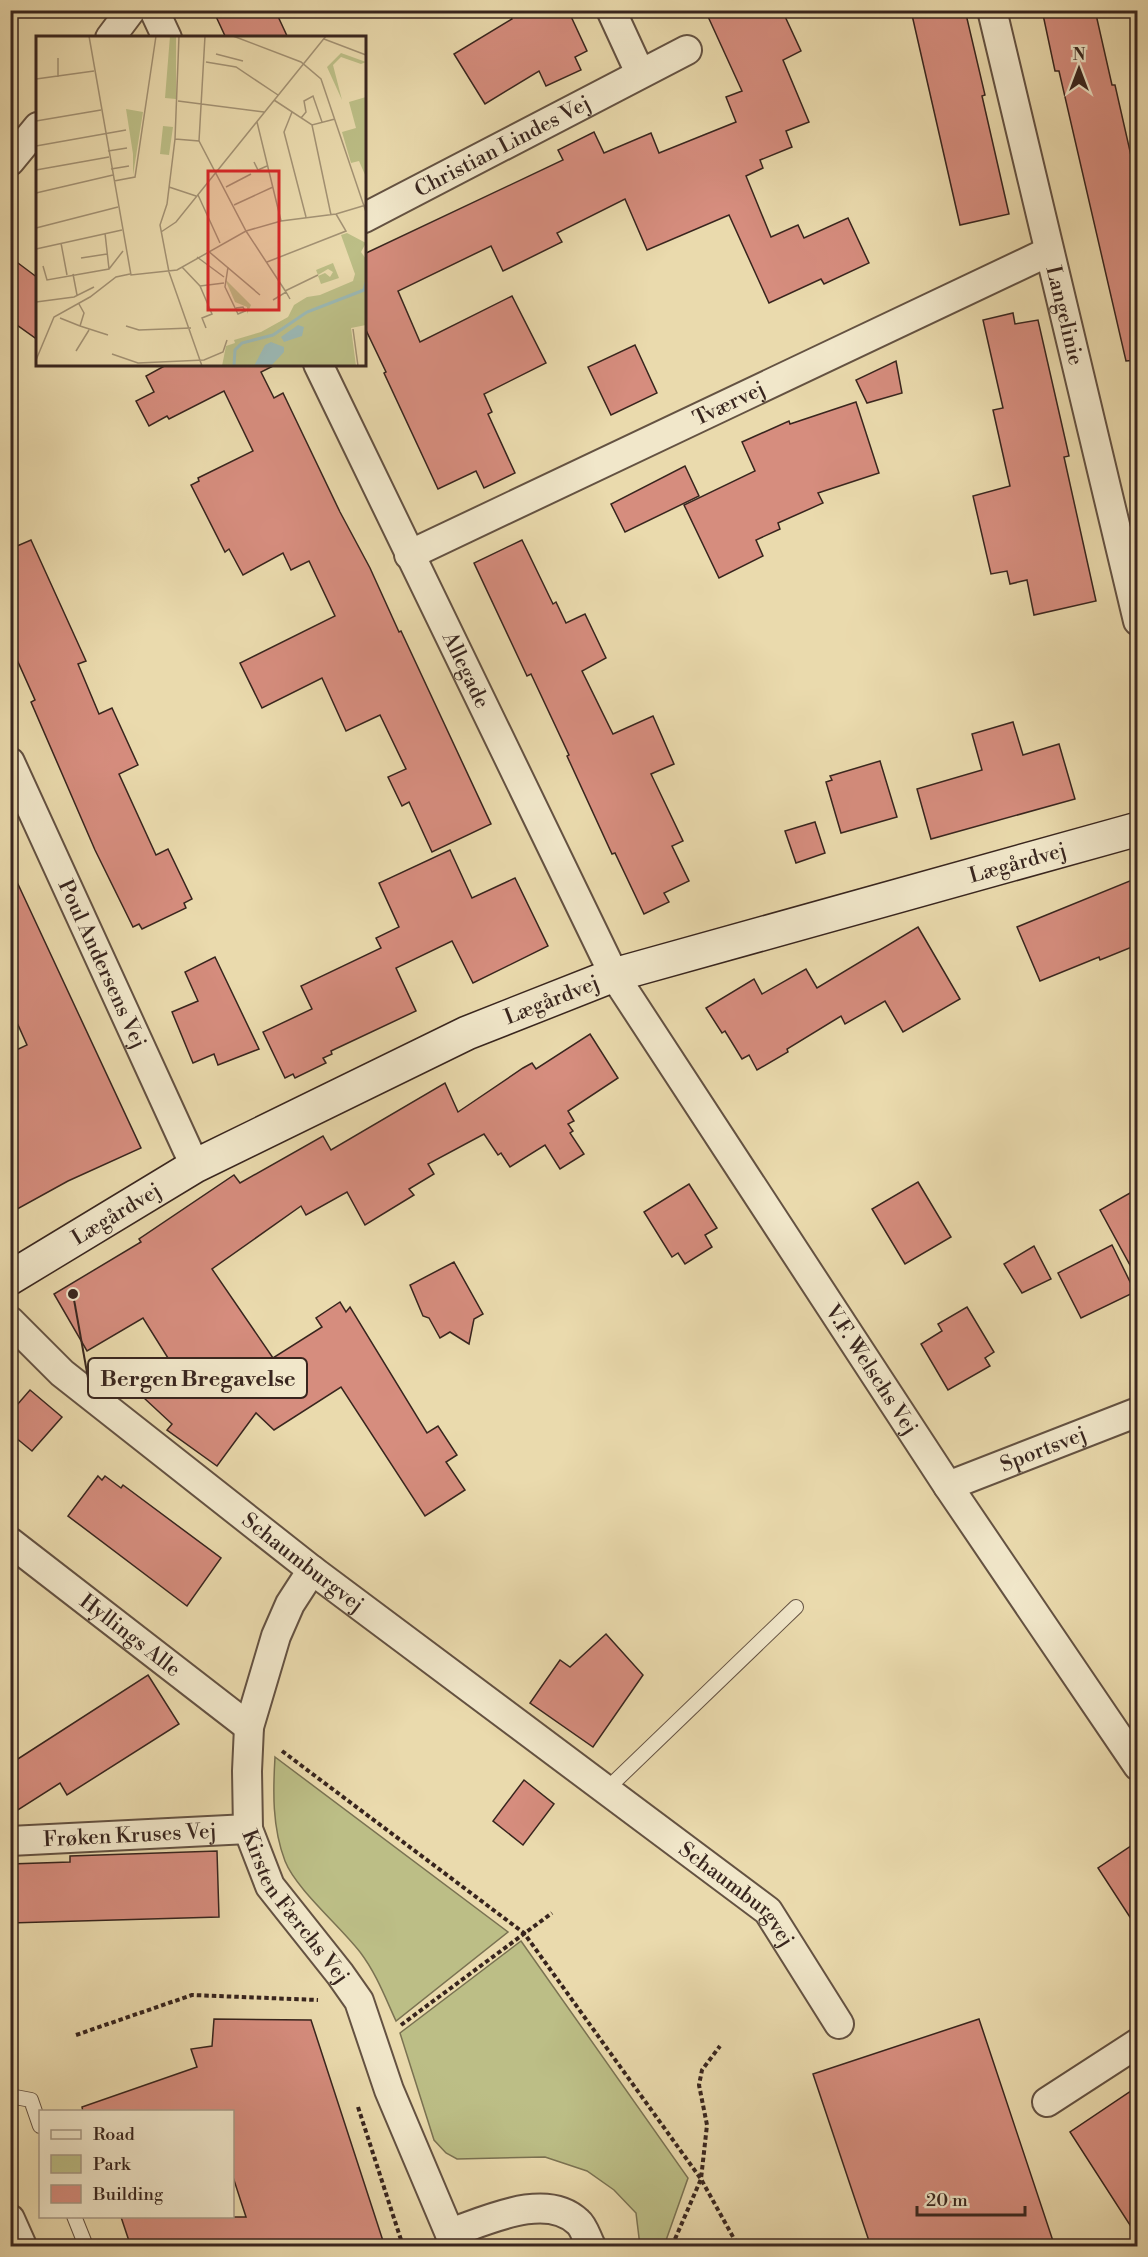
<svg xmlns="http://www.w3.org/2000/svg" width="1148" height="2257" viewBox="0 0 1148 2257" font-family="'Libre Bodoni',serif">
<rect width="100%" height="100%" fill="#eadaad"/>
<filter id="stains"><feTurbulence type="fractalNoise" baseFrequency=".00333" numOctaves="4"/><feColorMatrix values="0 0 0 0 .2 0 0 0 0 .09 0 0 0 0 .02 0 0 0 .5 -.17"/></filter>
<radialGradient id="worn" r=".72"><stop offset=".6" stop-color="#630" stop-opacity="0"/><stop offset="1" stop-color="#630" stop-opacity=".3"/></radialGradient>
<g fill="#bcbe86" stroke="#7a7252" stroke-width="1.5">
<path d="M 275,1757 L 508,1932 L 396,2021 C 385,1997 376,1973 360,1952 C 340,1926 296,1889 285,1861 C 272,1827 273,1791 275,1757 Z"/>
<polygon points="521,1941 688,2178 664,2246 640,2246 636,2213 614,2190 587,2171 545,2157 457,2159 446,2153 434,2140 400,2033"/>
</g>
<g fill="#d68d7e" stroke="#38251e" stroke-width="1.5">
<polygon points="213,10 275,10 288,38 226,38"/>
<polygon points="508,10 568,10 587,51 575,57 581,70 546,86 539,71 485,104 454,54 512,19"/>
<polygon points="705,10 782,10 801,51 783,60 809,122 786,131 792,147 760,160 763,168 746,176 771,237 798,225 804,238 848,218 869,263 824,284 821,279 769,303 729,215 647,250 625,199 557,233 562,242 503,271 491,246 398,291 420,342 512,296 546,363 484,394 492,412 488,414 515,473 484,488 476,471 438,489 384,373 386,372 364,326 364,254 563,160 558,150 594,132 604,153 651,133 659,153 736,122 726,97 742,91"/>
<polygon points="930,10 965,10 985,95 982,96 1009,214 960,225 912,15"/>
<polygon points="1042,10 1095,10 1112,85 1115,85 1137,182 1137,360 1126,361 1059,71 1055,71"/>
<polygon points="10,257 38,278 38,340 10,320"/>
<polygon points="1013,313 1015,324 1038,320 1069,456 1064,457 1096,601 1034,615 1027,580 1010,584 1007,571 991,574 973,496 1010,486 993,410 1003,408 983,320"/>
<polygon points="635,345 657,393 611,415 588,367"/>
<polygon points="896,361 902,393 867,403 856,380"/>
<polygon points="168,364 277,364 261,372 274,398 283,393 340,512 370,568 399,632 401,631 491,824 432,852 409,802 402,806 388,777 406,769 380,715 346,731 322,678 262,708 240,663 335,616 309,561 291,570 283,553 243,575 229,549 225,552 191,485 199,481 198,478 253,451 224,391 169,419 167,416 149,426 136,401 154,392 146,376"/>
<polygon points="856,402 879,473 818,493 823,503 778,523 780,529 756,540 763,556 719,578 684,505 755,471 742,442 789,421 790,424"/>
<polygon points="685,466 699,496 625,532 611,504"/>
<polygon points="31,540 86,661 78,664 99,714 112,708 138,765 119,774 156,855 168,849 192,899 184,903 186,908 142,929 139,924 133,927 95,850 31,702 35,700 10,644 10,549"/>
<polygon points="522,540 553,604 556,602 566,623 585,614 606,658 582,671 613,734 653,716 674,764 651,774 683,841 672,846 689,881 664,893 669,902 644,914 615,853 612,854 567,756 569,755 531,674 527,676 474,563"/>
<polygon points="1013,722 1023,755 1059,744 1075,799 931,839 917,789 982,770 972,734"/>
<polygon points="880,761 897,817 841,833 826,782 832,780 830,776"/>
<polygon points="815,822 825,853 796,863 785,831"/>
<polygon points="450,850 472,898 515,878 548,946 473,983 452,941 396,968 416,1011 331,1051 332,1054 323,1058 326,1063 295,1078 293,1074 285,1078 263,1032 312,1009 301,986 381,948 376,938 399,927 379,883"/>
<polygon points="10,867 141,1148 68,1181 10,1213 10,1053 27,1045 10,1007"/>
<polygon points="1137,878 1137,945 1100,960 1099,957 1040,981 1017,927"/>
<polygon points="918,927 960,999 903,1032 885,1001 845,1024 841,1016 787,1049 788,1052 757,1070 749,1055 742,1059 725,1031 722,1033 706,1008 754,979 762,994 806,969 817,988"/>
<polygon points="215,957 259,1049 218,1065 214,1054 193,1063 172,1012 198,1001 185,972"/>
<polygon points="590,1034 618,1078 568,1111 574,1121 568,1124 573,1131 570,1133 584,1154 560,1169 545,1145 510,1167 501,1153 498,1155 484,1134 428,1164 434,1174 409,1189 414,1195 365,1225 347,1192 306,1215 301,1206 212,1269 273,1358 322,1327 316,1318 340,1302 346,1312 350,1307 427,1433 438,1426 457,1455 446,1462 465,1490 425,1516 341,1387 274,1430 256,1413 217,1466 167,1430 172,1424 144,1398 173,1366 143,1318 87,1351 54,1294 141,1242 139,1239 234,1175 240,1183 323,1136 331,1150 445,1083 458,1112 523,1068 532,1063 536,1069"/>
<polygon points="918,1182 951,1237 905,1264 872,1209"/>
<polygon points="689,1184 717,1228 705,1235 712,1247 685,1264 678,1253 672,1257 644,1212"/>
<polygon points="1137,1189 1137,1278 1100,1210"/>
<polygon points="1112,1245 1135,1292 1081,1318 1058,1273"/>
<polygon points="1034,1246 1051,1279 1022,1293 1004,1264"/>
<polygon points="454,1262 483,1314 474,1319 469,1344 450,1332 440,1338 429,1318 423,1316 410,1285"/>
<polygon points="967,1307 994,1352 985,1358 990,1366 948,1390 921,1344 942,1331 938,1324"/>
<polygon points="30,1390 62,1417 32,1451 10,1433 10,1413"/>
<polygon points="98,1476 102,1480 105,1476 121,1488 123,1485 221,1558 187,1606 68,1516"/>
<polygon points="606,1634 643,1675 593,1747 530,1703 560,1660 570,1667"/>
<polygon points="148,1675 179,1724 67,1795 60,1783 10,1815 10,1764"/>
<polygon points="524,1780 554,1804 523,1845 493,1821"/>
<polygon points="1137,1842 1137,1928 1098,1868"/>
<polygon points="217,1851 219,1917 10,1923 10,1864 70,1862 70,1856"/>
<polygon points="214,2019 311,2020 385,2247 131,2247 121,2217 246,2217 232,2174 232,2112 83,2112 82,2107 197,2067 191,2049 212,2046"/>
<polygon points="979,2019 1055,2247 871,2247 813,2074"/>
<polygon points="1137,2087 1137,2236 1070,2132"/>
</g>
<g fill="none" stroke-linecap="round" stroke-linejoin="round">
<defs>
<g id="lane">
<polyline points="607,1789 796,1607"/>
<polyline points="10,2096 31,2100 40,2126"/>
<polyline points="74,2216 86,2246"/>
</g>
<g id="street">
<polyline points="154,10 167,38"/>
<polyline points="611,10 640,73"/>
<path id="s1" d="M 992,10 L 1138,621"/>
<polyline points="110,38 131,10"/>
<polyline points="10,161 38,127"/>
<path id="s2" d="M 364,218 L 687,50"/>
<path id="s3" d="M 318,364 L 614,975 L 948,1486 L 1138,1766"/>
<path id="s4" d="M 409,555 L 1048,252"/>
<path id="s5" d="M 10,762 L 195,1166"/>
<path id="s6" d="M 10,1321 L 62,1373 L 312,1570 L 768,1911 L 839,2024"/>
<path id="s7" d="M 948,1486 L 1138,1412"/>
<path id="s8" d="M 10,1542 L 249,1727"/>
<path id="s9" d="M 312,1570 L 290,1604 L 276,1636 L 249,1727 L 247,1771 L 248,1829 L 270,1886 L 340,1974 L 359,2001 L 389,2090 L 455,2246"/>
<path id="s10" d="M 10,1841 L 248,1829"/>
<polyline points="1047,2102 1138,2043"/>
<polyline points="10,2219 22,2246"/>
<path d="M 450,2233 C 486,2221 546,2191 578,2222 C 584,2227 587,2239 591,2246"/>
</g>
<g id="secondary">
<path id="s11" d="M 10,1278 L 195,1166 L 467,1033 L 614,975 L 1138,829"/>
</g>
</defs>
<use href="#lane" stroke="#645242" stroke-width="16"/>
<use href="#street" stroke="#645242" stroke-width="32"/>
<use href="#secondary" stroke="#38251e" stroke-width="36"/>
<g stroke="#38251e" stroke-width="4" stroke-dasharray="4.5 3" stroke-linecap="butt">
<polyline points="282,1751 524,1933 701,2179 738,2246"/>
<polyline points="401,2025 552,1913"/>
<polyline points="76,2035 192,1995 318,2000"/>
<polyline points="358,2107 403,2246"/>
<polyline points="672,2246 701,2179 707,2125 699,2085 702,2070 720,2046"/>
</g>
<use href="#lane" stroke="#f1e7ca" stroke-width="14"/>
<use href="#street" stroke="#f1e7ca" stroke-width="28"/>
<use href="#secondary" stroke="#f1e7ca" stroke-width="33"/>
</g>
<g text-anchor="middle" stroke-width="6" stroke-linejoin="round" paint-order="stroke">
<g font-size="21" fill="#38251e" stroke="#f1e7ca">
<text dy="7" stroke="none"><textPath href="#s2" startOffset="156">Christian Lindes Vej</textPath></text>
<text dy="7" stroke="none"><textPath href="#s1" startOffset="314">Langelinie</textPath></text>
<text dy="7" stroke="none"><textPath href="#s4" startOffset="354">Tværvej</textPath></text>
<text dy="7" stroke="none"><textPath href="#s3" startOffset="340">Allegade</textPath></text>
<text dy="7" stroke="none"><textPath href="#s11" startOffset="1096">Lægårdvej</textPath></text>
<text dy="7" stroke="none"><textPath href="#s5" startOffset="222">Poul Andersens Vej</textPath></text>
<text dy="7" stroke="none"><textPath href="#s11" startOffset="610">Lægårdvej</textPath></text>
<text dy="7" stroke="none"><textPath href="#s11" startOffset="124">Lægårdvej</textPath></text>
<text dy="7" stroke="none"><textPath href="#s3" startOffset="1150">V.F. Welschs Vej</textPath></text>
<text dy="7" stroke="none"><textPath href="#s7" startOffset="102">Sportsvej</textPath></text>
<text dy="7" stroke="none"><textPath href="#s6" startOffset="380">Schaumburgvej</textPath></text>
<text dy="7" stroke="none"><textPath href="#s8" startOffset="152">Hyllings Alle</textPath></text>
<text dy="7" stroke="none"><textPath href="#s10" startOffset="120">Frøken Kruses Vej</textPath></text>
<text dy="7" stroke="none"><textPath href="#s6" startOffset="927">Schaumburgvej</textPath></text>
<text dy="7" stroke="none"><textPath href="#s9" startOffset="364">Kirsten Færchs Vej</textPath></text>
</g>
</g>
<g transform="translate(36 36)">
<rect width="330" height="330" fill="#eadaad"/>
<path d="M 134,0 L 140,0 L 140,63 L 129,62 ZM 305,17 L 330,26 L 325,28 L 305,21 L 297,29 L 306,64 L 291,31 ZM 330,61 L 330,141 L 323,125 L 315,127 L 306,96 L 320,92 L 313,66 ZM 90,73 L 107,76 L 97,139 L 97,118 ZM 127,90 L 137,91 L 133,119 L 124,118 ZM 311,197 L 330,207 L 325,216 L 330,223 L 330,289 L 315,292 L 320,330 L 186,330 L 190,310 L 199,307 L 198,304 L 225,296 L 252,281 L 258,269 L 271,261 L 284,259 L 317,245 L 319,238 L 305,199 ZM 297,227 L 303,242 L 285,248 L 282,240 L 289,237 L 294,241 L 297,236 L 292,233 L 282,239 L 280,234 ZM 189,243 L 215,269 L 211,278 L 211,271 L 199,266 Z" fill="#bcbe86"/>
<path d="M 262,289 L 268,291 L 266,300 L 248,306 L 245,301 ZM 235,306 L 248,311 L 248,316 L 235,330 L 218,330 L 229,309 Z" fill="#9bb8b4"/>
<path fill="none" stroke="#9bb8b4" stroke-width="3" d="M 198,330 L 199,314 L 206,307 L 237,299 L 271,276 L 328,254 L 330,247"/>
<path fill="none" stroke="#a39274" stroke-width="1.5" d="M 53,0 L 95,239 L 141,234 L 210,195 L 245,185 L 300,178 L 330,169M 143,0 L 139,103 L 131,168 L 124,189 L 133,236 L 166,330M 197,0 L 265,26 L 285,43 L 330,176M 288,3 L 330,19M 180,18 L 207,25M 170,26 L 200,31 L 242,59M 22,41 L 22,22M 0,43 L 58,35M 238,64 L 276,89 L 299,83M 142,65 L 228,76M 256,76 L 248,96 L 270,181M 265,82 L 270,76 L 268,65 L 277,60 L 286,86M 0,85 L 65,74M 221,86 L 245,185M 276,89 L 295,179M 139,103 L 163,105 L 210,195 L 250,256M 163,105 L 169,0M 0,110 L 90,94M 72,115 L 91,112M 218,126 L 222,134 L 231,130M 75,133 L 93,130M 0,134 L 73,121M 78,145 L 99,141 L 120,0M 133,151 L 160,160M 190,151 L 215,138M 0,157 L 77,139M 162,159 L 184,207M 198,169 L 237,151M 0,192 L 82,171M 125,196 L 140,186 L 290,0M 69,197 L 73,233M 25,207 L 31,239M 0,213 L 86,194M 171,214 L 224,259M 161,221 L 188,241M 45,222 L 71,218M 231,226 L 310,195 L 300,178M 7,230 L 11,244 L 73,233 L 87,215M 146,231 L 164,250 L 176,278 L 166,282 L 170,292M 192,231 L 189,251 L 202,278 L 209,275 L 207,271 L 200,272M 37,238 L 41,259M 164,250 L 188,247M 249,255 L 282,239M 237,264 L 250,256 L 254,263M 0,266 L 38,261 L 58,251M 43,268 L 48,277 L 44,290 L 72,299M 24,282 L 44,290M 90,290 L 103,294 L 155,292M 317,293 L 322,330M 40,315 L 53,294M 76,318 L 102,327 L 168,324 L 187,316 L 191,304M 0,324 L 18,281 L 54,261 L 80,241 L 94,238"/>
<path fill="#d62828" fill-opacity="0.15" stroke="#d62828" stroke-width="3" d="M 172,135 L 243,135 L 243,274 L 172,274 Z"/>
<rect width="330" height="330" fill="none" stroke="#38251e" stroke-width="3"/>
</g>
<path fill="none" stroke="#38251e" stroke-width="2" d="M73 1294L88 1378"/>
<circle fill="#38251e" stroke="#f1e7ca" stroke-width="2" cx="73" cy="1294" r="6"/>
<rect fill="#f1e7ca" stroke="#38251e" stroke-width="2" x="88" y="1358" width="219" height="40" rx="6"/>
<g font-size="22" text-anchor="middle" font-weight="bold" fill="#38251e">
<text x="198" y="1386">Bergen Bregavelse</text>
</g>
<rect width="1148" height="2257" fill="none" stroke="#eadaad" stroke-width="36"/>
<rect x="12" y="12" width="1124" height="2233" fill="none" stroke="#38251e" stroke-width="3"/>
<rect x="18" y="18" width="1112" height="2221" fill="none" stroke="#38251e" stroke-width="1.5"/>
<rect x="39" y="2110" width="195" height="108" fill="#f1e7ca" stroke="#a79985" stroke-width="1.5"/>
<rect x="51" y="2130" width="30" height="9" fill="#f1e7ca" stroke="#a79985" stroke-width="1.5"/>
<text x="93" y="2140" font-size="18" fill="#38251e">Road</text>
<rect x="51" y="2155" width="30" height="18" fill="#bcbe86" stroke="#a79985" stroke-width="1.5"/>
<text x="93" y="2170" font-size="18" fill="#38251e">Park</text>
<rect x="51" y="2185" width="30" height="18" fill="#d68d7e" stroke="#a79985" stroke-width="1.5"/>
<text x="93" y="2200" font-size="18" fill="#38251e">Building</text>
<g transform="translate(1079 69)" stroke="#f1e7ca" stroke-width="4.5" paint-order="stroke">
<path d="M0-4.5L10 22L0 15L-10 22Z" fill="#38251e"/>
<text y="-9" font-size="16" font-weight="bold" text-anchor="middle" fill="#38251e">N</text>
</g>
<path d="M917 2206v9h108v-9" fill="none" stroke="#38251e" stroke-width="3"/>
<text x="926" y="2206" font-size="18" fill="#38251e" stroke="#f1e7ca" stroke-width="4.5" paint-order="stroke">20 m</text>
<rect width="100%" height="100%" filter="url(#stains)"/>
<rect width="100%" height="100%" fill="url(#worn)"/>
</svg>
